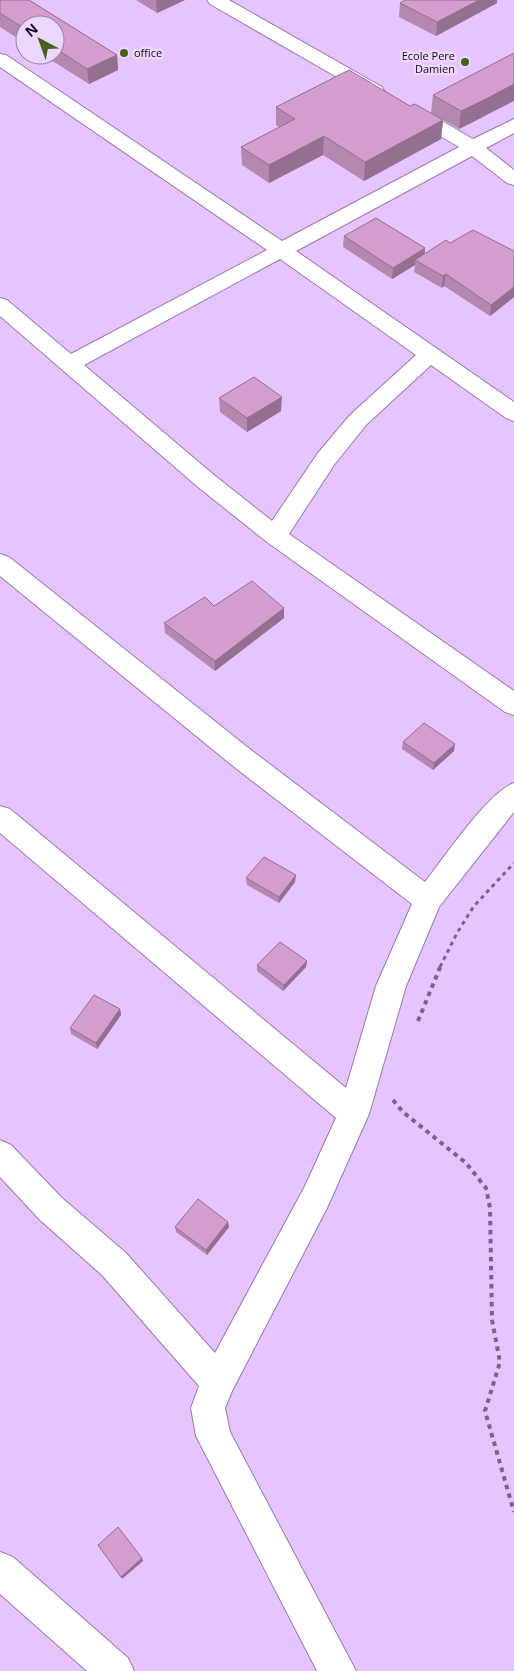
<svg xmlns="http://www.w3.org/2000/svg" width="514" height="1671" viewBox="0 0 514 1671" font-family="'Open Sans',sans-serif">
<rect width="100%" height="100%" fill="#e5c4ff"/>
<g fill="none" stroke-linecap="round" stroke-linejoin="round">
<defs>
<g id="street">
<polygon points="207,0 229,0 382,87 384,91 382,95 368,95 210,4"/>
<path d="M 0,54 L 6,55 L 282,241 L 459,147 L 404,115 L 402,111 L 404,107 L 418,107 L 473,139 L 514,119 L 514,133 L 486,148 L 514,170 L 514,185 L 507,183 L 472,156 L 296,251 L 514,402 L 514,421 L 506,418 L 431,365 L 366,425 L 334,465 L 289,534 L 514,691 L 514,715 L 505,712 L 267,542 L 198,487 L 0,316 L 0,298 L 7,300 L 71,354 L 267,250 L 0,67 ZM 280,259 L 416,355 L 350,415 L 318,453 L 272,521 L 214,475 L 84,365 Z"/>
<path d="M 0,554 L 9,557 L 251,750 L 425,882 C 444,858 488,792 514,783 L 514,812 L 439,907 L 406,986 L 369,1114 L 327,1208 L 232,1391 L 225,1408 L 230,1432 L 356,1671 L 317,1671 L 196,1436 L 191,1408 L 199,1386 L 102,1275 L 40,1220 L 0,1177 L 0,1140 L 11,1145 L 62,1198 L 126,1253 L 215,1353 L 305,1186 L 336,1118 L 0,833 L 0,806 L 10,809 L 346,1088 L 376,986 L 412,904 L 233,766 L 0,576 Z"/>
<polygon points="0,1552 13,1557 128,1658 134,1671 87,1671 0,1594"/>
</g>
</defs>
<use href="#street" stroke="#9979b0" stroke-width="2"/>
<polyline stroke="#7a648a" stroke-width="3" stroke-dasharray="4 4" stroke-linecap="butt" points="440,967 457,933 474,906 514,863"/>
<g stroke="#7a648a" stroke-width="4" stroke-dasharray="4.5 4.5" stroke-linecap="butt">
<polyline points="418,1021 441,965"/>
<polyline points="393,1100 403,1112 466,1163 486,1188 490,1208 492,1320 500,1362 485,1411 514,1512"/>
</g>
<use href="#street" fill="#fff" fill-rule="evenodd"/>
</g>
<g fill="#b588b0">
<polygon points="0,0 29,0 117,55 118,70 89,84 43,55 55,55 55,25 25,25 25,43 0,27"/>
<polygon points="136,0 185,0 157,13"/>
<polygon points="405,0 497,0 497,3 436,36 399,17 400,3"/>
<polygon points="433,95 483,117 459,129 431,113"/>
<polygon points="410,106 443,120 441,139 364,181 323,155 269,183 242,165 241,147 279,127 276,125 276,107"/>
<polygon points="344,236 425,248 425,254 450,243 514,251 514,297 490,316 444,286 442,288 414,272 415,265 392,279 343,247"/>
<polygon points="219,398 281,411 247,432 220,412"/>
<polygon points="214,606 284,608 284,618 215,671 165,633 164,623"/>
<polygon points="403,742 454,751 433,770 402,749"/>
<polygon points="246,878 295,882 279,903 247,885"/>
<polygon points="307,961 306,967 283,991 257,971 257,965"/>
<polygon points="120,1009 121,1015 97,1049 71,1034 70,1028"/>
<polygon points="228,1222 229,1227 207,1255 176,1232 175,1227"/>
</g>
<g fill="#946f90">
<polygon points="156,0 185,0 157,13"/>
<polygon points="479,0 497,0 497,3 436,36 437,22"/>
<polygon points="117,55 118,70 89,84 87,69"/>
<polygon points="514,84 514,101 459,129 461,111"/>
<polygon points="443,120 441,139 364,181 365,162"/>
<polygon points="324,136 323,155 269,183 269,165"/>
<polygon points="425,248 424,259 415,260 415,265 392,279 393,268"/>
<polygon points="446,274 444,286 442,288 443,276"/>
<polygon points="514,287 514,297 490,316 491,305"/>
<polygon points="282,397 281,411 247,432 247,418"/>
<polygon points="284,608 284,618 215,671 215,661"/>
<polygon points="455,744 454,751 433,770 434,763"/>
<polygon points="296,875 295,882 279,903 279,897"/>
<polygon points="307,961 306,967 283,991 284,985"/>
<polygon points="120,1009 121,1015 97,1049 96,1043"/>
<polygon points="228,1222 229,1227 207,1255 206,1250"/>
<polygon points="142,1558 143,1561 122,1579 121,1577"/>
</g>
<g fill="#d39ecd" stroke="#946f90">
<polygon points="0,0 29,0 117,55 87,69 55,48 55,25 25,25 25,29 0,13"/>
<polygon points="405,0 479,0 437,22 400,3"/>
<polygon points="514,53 514,84 486,99 461,111 433,95"/>
<polygon points="349,70 410,106 415,104 443,120 365,162 324,136 269,165 241,147 295,119 276,107"/>
<polygon points="376,218 425,248 393,268 344,236"/>
<polygon points="473,230 514,251 514,287 491,305 446,274 443,276 415,260 446,240 450,243"/>
<polygon points="254,377 282,397 247,418 219,398"/>
<polygon points="252,581 284,608 215,661 164,623 205,597 214,606"/>
<polygon points="424,723 455,744 434,763 403,742"/>
<polygon points="264,857 296,875 279,897 246,878"/>
<polygon points="280,942 307,961 284,985 257,965"/>
<polygon points="94,995 120,1009 96,1043 70,1028"/>
<polygon points="198,1199 228,1222 206,1250 175,1227"/>
<polygon points="118,1527 142,1558 121,1577 98,1545"/>
</g>
<g fill="#426318" stroke="#ebd7fb" stroke-width="2">
<circle cx="124" cy="53" r="5"/>
<circle cx="465" cy="62" r="5"/>
</g>
<g text-anchor="middle" stroke-width="5" stroke-linejoin="round" paint-order="stroke">
<g font-size="11" fill="#170b1f" stroke="#ebd7fb" text-anchor="start">
<text x="134" y="57">office</text>
<text x="455" y="60" text-anchor="end">Ecole Pere<tspan x="455" dy="13">Damien</tspan></text>
</g>
</g>
<g transform="translate(40 40) rotate(319)"><circle r="24" fill="#ebd7fb" stroke="#9685a3"/>
<path d="M0-4L9 19L0 12L-9 19Z" fill="#426318"/>
<text y="-8" font-size="14" font-weight="bold" text-anchor="middle" fill="#170b1f">N</text>
</g>
</svg>
